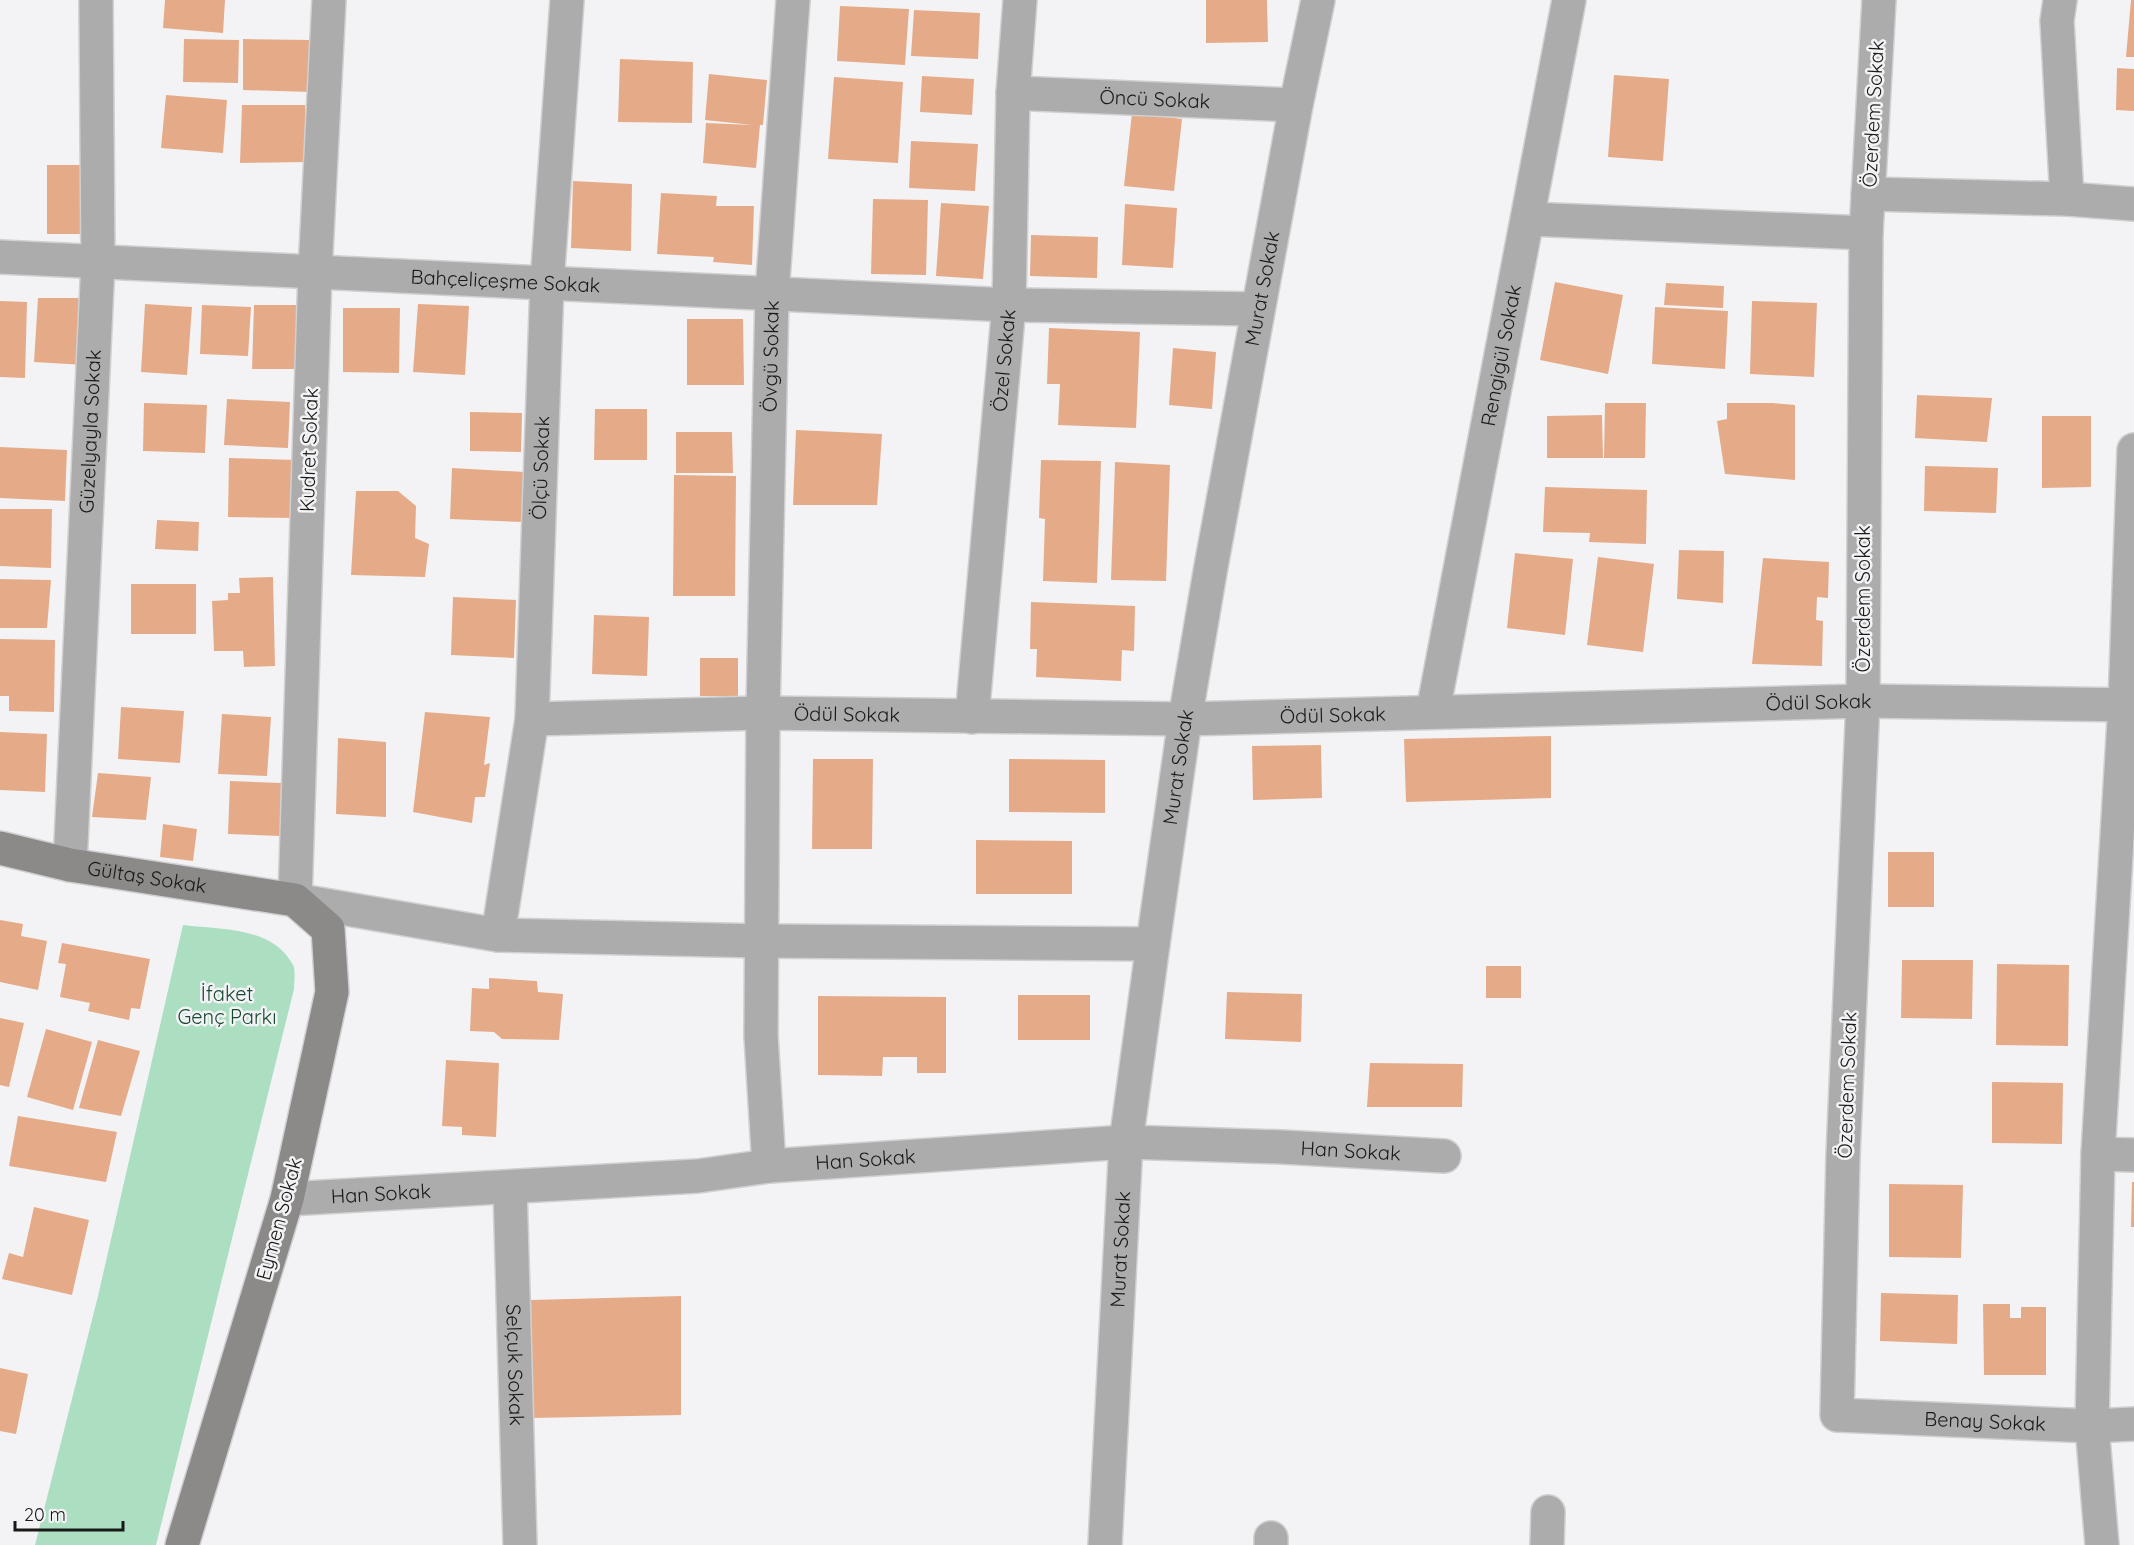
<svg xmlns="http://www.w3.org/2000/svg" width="2134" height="1545" viewBox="0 0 2134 1545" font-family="Quicksand,sans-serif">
<rect width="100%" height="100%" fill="#f3f3f5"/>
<path fill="#acdfc2" d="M 183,925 C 221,930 272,926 293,965 C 296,971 294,982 294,989 L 156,1545 L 35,1545 L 98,1296 Z"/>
<g fill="#e5ab89">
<polygon points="165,0 225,0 223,33 163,28"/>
<polygon points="1206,0 1267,0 1268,42 1206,43"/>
<polygon points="2131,0 2134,0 2134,57 2126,57"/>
<polygon points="840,6 909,9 905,65 837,61"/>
<polygon points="914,10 980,13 978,59 911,56"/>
<polygon points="184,39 239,40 238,83 183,82"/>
<polygon points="243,39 311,40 311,92 243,90"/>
<polygon points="620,59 693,62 692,123 618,122"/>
<polygon points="2117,68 2134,69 2134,111 2116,110"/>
<polygon points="709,74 767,80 763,125 760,125 756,168 703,163 706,123 753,125 705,120"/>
<polygon points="1614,75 1669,79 1663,161 1608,157"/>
<polygon points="922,76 974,79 972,115 920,112"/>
<polygon points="834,77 903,82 898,163 828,159"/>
<polygon points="166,95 227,100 223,153 161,148"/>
<polygon points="242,105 305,105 308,162 240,163"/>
<polygon points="1132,113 1182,119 1174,191 1124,186"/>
<polygon points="911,141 978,144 975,191 909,188"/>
<rect x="47" y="165" width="44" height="69"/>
<polygon points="573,181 632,184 631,251 571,248"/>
<polygon points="661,193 717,196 716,206 754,206 752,265 713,262 714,257 657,254"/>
<polygon points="873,199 928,200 926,275 871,274"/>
<polygon points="941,203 989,206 983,279 936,276"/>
<polygon points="1125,204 1177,208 1173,268 1122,265"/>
<polygon points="1031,235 1098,237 1097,278 1030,276"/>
<polygon points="1555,282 1623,295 1608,374 1540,360"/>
<polygon points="1666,283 1724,286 1723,308 1664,305"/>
<polygon points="38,298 80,298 79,311 87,312 85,365 34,362"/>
<polygon points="0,301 27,302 25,378 0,377"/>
<polygon points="1752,301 1817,303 1814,377 1750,374"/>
<polygon points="145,304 192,307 187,375 141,372"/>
<polygon points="418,304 469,306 465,375 413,372"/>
<polygon points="202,305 251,307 248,356 200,354"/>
<polygon points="254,305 301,305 296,369 252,369"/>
<polygon points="1655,307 1728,311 1725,369 1652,364"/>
<polygon points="343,308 400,308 399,373 343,372"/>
<polygon points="687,319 743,319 744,385 687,385"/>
<polygon points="1049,328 1140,332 1136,428 1058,425 1060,384 1047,384"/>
<polygon points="1173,348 1216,352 1212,409 1169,405"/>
<polygon points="1917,395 1992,398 1987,442 1915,438"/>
<polygon points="227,399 290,402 288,448 224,445"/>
<polygon points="144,403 207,405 205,453 143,451"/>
<polygon points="1605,403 1646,403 1645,458 1604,458"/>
<polygon points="1727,403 1773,403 1795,405 1795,480 1725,474 1717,421 1727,419"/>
<polygon points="595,409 647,409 647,460 594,460"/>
<polygon points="470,412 522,413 521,452 470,451"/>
<polygon points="1602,415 1603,458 1547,458 1547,416"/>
<polygon points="2042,416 2091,416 2091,487 2042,488"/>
<polygon points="796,430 882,434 877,505 793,505"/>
<polygon points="676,432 732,432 733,473 676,473"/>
<polygon points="0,447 67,450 65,501 0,498"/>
<polygon points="229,458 297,460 296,518 228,517"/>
<polygon points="1041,460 1101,461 1097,583 1043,581 1045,519 1039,518"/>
<polygon points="1115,462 1170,465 1166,581 1111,580"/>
<polygon points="1925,466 1998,468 1996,513 1924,511"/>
<polygon points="452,468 525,472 523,522 450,519"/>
<polygon points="674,475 736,476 735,596 673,596"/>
<polygon points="1545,487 1647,490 1646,544 1589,542 1590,533 1543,532"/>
<polygon points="356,491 398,491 416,506 415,538 429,544 425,577 351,575"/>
<polygon points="0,509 52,509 51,568 0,566"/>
<polygon points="157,520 199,522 198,551 155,549"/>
<polygon points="1679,550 1724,551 1723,603 1677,599"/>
<polygon points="1515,553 1573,559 1565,635 1507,628"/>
<polygon points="1598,557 1654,564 1643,652 1587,645"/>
<polygon points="1763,558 1829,562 1828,598 1817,597 1816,620 1823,621 1822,666 1752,664"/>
<polygon points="273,577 275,666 244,667 243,651 214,651 212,601 228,600 228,593 240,593 239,578"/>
<polygon points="0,579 51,580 47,628 0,628"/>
<rect x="131" y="584" width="65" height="50"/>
<polygon points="453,597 516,600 514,658 451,655"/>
<polygon points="1031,602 1135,606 1134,651 1122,650 1121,681 1036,677 1037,649 1030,649"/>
<polygon points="594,615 649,617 647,676 592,674"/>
<polygon points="0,639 55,640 54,712 9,711 9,696 0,696"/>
<rect x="700" y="658" width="38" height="38"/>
<polygon points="121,707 184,711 180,763 118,759"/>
<polygon points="425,712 490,717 484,765 490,763 485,797 475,797 472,823 413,812"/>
<polygon points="222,714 271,717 267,776 218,774"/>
<polygon points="0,732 47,734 45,792 0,790"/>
<polygon points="1551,736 1551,798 1406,802 1404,739"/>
<polygon points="338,738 386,742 386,817 336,814"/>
<polygon points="1321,745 1322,798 1253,800 1252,746"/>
<polygon points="813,759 873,759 872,849 812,849"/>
<polygon points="1009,759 1105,760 1105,813 1009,812"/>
<polygon points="98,773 151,777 146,820 92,817"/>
<polygon points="230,781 281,783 280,836 228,834"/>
<polygon points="163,824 197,829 193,861 160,857"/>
<polygon points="976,840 1072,841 1072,894 976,894"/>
<rect x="1888" y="852" width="46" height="55"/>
<polygon points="0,920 23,924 21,936 47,941 38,990 0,982"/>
<polygon points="62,943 150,959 140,1009 131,1008 129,1020 88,1011 90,1003 60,997 66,964 58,963"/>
<polygon points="1902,960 1973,960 1972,1019 1901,1018"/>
<polygon points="1997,964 2069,965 2068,1046 1996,1045"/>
<rect x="1486" y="966" width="35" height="32"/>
<polygon points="489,978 537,981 538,992 563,994 559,1040 502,1039 494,1032 470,1031 472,988 489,989"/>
<polygon points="1227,992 1302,994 1301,1042 1225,1039"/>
<rect x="1018" y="995" width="72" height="45"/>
<polygon points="818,996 946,997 946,1073 917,1073 917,1057 883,1057 882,1076 818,1075"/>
<polygon points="0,1018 24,1023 9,1087 0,1085"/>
<polygon points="46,1029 92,1042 73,1110 27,1097"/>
<polygon points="98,1040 140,1051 121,1116 79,1108"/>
<polygon points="446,1060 499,1063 496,1137 462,1135 462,1127 442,1126"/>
<polygon points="1370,1063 1463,1064 1462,1107 1367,1107"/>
<polygon points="1992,1082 2063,1083 2062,1144 1992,1143"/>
<polygon points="18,1116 117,1132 106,1182 9,1166"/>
<polygon points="2132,1182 2134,1182 2134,1227 2131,1227"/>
<polygon points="1889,1184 1963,1185 1961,1258 1889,1257"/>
<polygon points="34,1207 89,1220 72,1295 2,1279 9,1253 23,1257"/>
<polygon points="1881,1293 1958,1295 1957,1344 1880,1341"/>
<polygon points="681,1296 681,1415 532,1418 531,1300"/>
<polygon points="1983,1304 2010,1304 2010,1318 2021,1318 2021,1307 2046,1307 2046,1375 1984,1375"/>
<polygon points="0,1368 28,1374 16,1434 0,1431"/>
</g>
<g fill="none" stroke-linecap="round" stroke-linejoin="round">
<defs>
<g id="street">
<polyline points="329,0 315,272 295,900 498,935 762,941 1153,944"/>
<path id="s1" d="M 1879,0 L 1866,233 L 1863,701 L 1843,1156 L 1837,1415 L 2092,1426 L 2134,1424"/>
<path id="s2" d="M 1013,93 L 1296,105"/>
<polyline points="1868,194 2067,199 2057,21 2060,0"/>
<polyline points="2067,199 2134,204"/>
<polyline points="1528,219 1866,233"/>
<path id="s3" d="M 0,257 L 1009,305 L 1258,309"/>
<polyline points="2134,450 2125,704 2098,1154 2134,1155"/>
<path id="s4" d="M 1433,711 L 1569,0"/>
<path id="s5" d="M 972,717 L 1009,305 L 1013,93 L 1020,0"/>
<path id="s6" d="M 532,719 L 763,713 L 1185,719 L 1863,701 L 2134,705"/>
<path id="s7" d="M 70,865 L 98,262 L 96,0"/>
<path id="s8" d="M 498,935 L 532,719 L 547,283 L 567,0"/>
<polyline points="2098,1154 2092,1426 2102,1545"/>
<path id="s9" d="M 769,1166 L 761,1036 L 763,713 L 772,294 L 793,0"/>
<path id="s10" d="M 510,1187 L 520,1545"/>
<path id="s11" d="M 287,1199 L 698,1176 L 769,1166 L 1126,1142 L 1282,1147 L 1444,1156"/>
<path id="s12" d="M 1105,1545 L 1126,1142 L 1153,944 L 1185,719 L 1210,572 L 1296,105 L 1318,0"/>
<polyline points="1271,1545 1271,1538"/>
<polyline points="1547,1545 1548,1512"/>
</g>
<g id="secondary">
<path id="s13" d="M 0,848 L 70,865 L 295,900 L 328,929 L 332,992 L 287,1199 L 182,1545"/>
</g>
</defs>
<use href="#street" stroke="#d0d0d2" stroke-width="36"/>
<use href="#secondary" stroke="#d0d0d2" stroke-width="36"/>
<use href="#street" stroke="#adacac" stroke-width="33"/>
<use href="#secondary" stroke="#8b8a89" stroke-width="33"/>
</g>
<g text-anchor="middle" stroke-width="5" stroke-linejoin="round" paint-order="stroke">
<g font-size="20" fill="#191919" stroke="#f3f3f5">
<text dy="7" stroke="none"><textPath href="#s2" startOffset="142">Öncü Sokak</textPath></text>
<text transform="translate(1873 114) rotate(-87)" y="7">Özerdem Sokak</text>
<text dy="7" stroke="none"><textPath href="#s3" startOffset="506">Bahçeliçeşme Sokak</textPath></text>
<text dy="7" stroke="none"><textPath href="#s12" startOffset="1268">Murat Sokak</textPath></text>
<text dy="7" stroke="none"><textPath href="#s9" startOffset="810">Övgü Sokak</textPath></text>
<text dy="7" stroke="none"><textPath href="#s4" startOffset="362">Rengigül Sokak</textPath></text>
<text dy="7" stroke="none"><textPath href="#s5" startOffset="358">Özel Sokak</textPath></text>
<text dy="7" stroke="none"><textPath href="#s7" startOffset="434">Güzelyayla Sokak</textPath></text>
<text transform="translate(309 450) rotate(-88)" y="7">Kudret Sokak</text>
<text dy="7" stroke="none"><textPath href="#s8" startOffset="470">Ölçü Sokak</textPath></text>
<text transform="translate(1863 599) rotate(-90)" y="7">Özerdem Sokak</text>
<text dy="7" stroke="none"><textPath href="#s6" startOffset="1287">Ödül Sokak</textPath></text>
<text dy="7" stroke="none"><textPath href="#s6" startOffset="315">Ödül Sokak</textPath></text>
<text dy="7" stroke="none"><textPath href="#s6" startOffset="801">Ödül Sokak</textPath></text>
<text dy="7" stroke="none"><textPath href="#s12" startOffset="782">Murat Sokak</textPath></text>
<text dy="7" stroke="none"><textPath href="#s13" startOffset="150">Gültaş Sokak</textPath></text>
<text transform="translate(1847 1085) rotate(-88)" y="7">Özerdem Sokak</text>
<text dy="7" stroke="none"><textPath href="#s11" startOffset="1066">Han Sokak</textPath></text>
<text dy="7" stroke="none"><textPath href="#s11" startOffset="580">Han Sokak</textPath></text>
<text dy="7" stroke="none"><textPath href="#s11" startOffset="94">Han Sokak</textPath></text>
<text transform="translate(279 1219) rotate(-75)" y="7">Eymen Sokak</text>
<text dy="7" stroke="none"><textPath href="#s12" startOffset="296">Murat Sokak</textPath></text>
<text dy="7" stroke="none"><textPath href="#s10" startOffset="178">Selçuk Sokak</textPath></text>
<text dy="7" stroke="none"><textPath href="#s1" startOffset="1564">Benay Sokak</textPath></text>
</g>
<g font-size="20" fill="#174932" stroke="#f3f3f5">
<text x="227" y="1001">İfaket<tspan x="227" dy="23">Genç Parkı</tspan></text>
</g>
</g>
<path d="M15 1521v9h108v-9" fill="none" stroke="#191919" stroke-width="3"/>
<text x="24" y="1521" font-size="18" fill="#191919" stroke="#f3f3f5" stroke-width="4.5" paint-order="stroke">20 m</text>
</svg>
